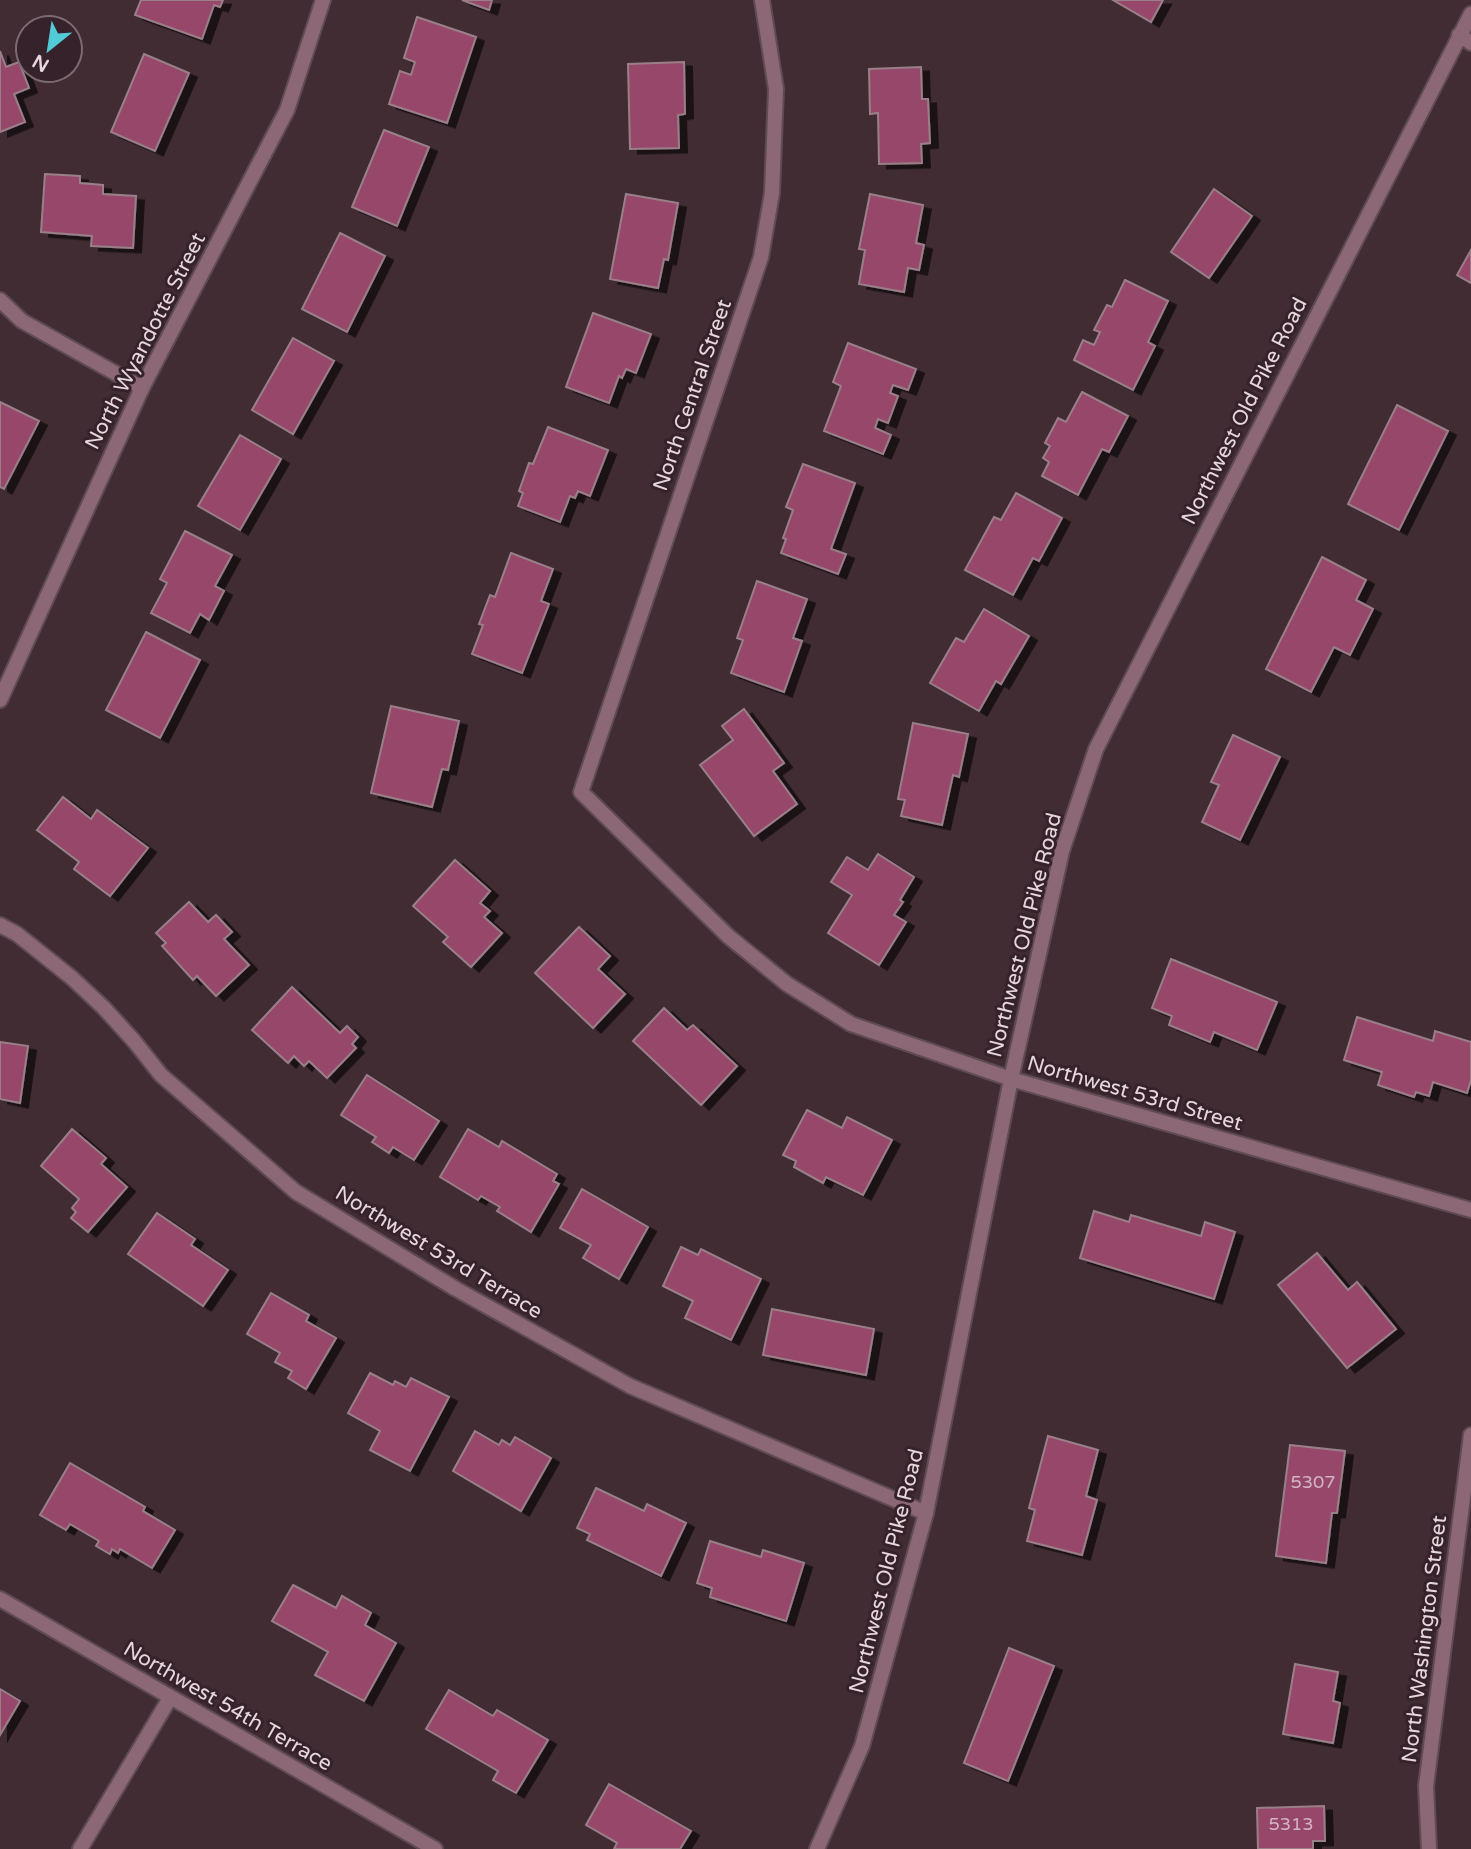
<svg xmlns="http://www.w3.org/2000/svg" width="1471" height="1849" viewBox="0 0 1471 1849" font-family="'Varela Round',sans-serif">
<defs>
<filter id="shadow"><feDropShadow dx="8" dy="4.5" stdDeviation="0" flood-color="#0009"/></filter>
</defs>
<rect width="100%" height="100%" fill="#412c34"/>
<g fill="#97476a" stroke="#997f88" stroke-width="2" filter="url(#shadow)">
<polygon points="141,0 223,0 220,7 214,5 202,39 135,15"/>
<polygon points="462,0 492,0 489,10"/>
<polygon points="1113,0 1163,0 1151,22"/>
<polygon points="417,17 476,37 447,123 389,104 400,71 411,75 415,62 404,58"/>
<polygon points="0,51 6,67 19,62 29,88 14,94 25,122 0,132"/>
<polygon points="144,54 189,73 155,151 111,132"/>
<polygon points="684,62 685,114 678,115 679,148 630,149 628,64"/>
<polygon points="921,67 922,99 928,99 930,143 921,144 922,163 879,164 878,113 870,114 869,69"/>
<polygon points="384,130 429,147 397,226 352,207"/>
<polygon points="45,174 80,176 80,183 103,185 103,194 136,196 133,248 91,246 92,236 41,232"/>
<polygon points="1214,189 1252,216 1209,278 1171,252"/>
<polygon points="626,194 678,203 668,260 664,259 658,288 610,279"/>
<polygon points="870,194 923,205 916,243 924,245 919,270 908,268 904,292 859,284 865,250 859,249"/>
<polygon points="340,233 385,256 347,332 302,309"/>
<polygon points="1471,250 1471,283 1457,275"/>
<polygon points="1125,280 1168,301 1148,342 1155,346 1133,390 1074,360 1083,340 1094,345 1100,332 1094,330 1107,305 1112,307"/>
<polygon points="593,313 651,334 636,373 626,369 622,378 619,376 609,403 566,387"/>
<polygon points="293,338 334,361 293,434 252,410"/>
<polygon points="848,343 916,369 908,390 893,385 890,393 898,396 888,423 878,419 875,428 891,435 883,454 824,431 841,386 833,382"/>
<polygon points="1082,392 1128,416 1109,452 1102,449 1078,495 1042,476 1049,462 1043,458 1050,446 1045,443 1058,418 1066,422"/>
<polygon points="0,402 39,421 4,489 0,487"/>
<polygon points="1397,405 1448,431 1399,530 1348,504"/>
<polygon points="548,427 608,450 590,496 578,491 575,498 570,496 560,522 518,506 523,493 519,491 529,463 533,464"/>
<polygon points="240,435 281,459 240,530 198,506"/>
<polygon points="803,464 855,483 831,549 846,554 838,574 781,553 786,539 783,538 793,510 786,507"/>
<polygon points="1016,493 1062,518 1039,561 1033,558 1013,595 965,570 994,517 1001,520"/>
<polygon points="185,531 232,555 215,586 224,591 209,620 200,614 190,633 151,613 167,583 160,579"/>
<polygon points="511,553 553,569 541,601 549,604 522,673 472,654 483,625 479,624 490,595 495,597"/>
<polygon points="1322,557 1366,580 1356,600 1373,609 1350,655 1334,647 1311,692 1266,669"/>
<polygon points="757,581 807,599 793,638 802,641 784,692 731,673 743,640 737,638"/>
<polygon points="984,609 1029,636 1001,684 996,681 979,711 930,683 956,638 964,642"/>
<polygon points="146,632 200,660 160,738 106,710"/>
<polygon points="391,706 459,721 448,770 442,769 432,807 371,793"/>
<polygon points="744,709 784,763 773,771 797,804 754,836 700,765 733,740 722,726"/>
<polygon points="913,723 968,734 959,777 953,775 942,825 901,816 905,800 898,799"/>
<polygon points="1233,735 1280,757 1240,840 1202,822 1219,785 1211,782"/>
<polygon points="63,797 91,819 97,810 148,848 110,896 74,869 79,862 37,830"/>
<polygon points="878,854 914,877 900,900 903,902 894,915 906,922 879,965 828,933 852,895 831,882 847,857 868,870"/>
<polygon points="455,860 490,891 480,903 490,911 484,917 502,933 471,967 443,942 448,937 413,906"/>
<polygon points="189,902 208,922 216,915 232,932 224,939 249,965 216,996 197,976 193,980 162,946 166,943 156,933"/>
<polygon points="579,927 610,956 598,969 625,994 593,1028 535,973"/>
<polygon points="1171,959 1277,1002 1257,1050 1214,1032 1210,1042 1169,1025 1172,1016 1152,1008"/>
<polygon points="292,987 340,1033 347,1026 358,1037 352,1044 356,1048 327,1078 309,1061 304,1066 294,1056 288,1063 252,1030"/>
<polygon points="664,1008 687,1030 693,1025 737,1066 701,1105 633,1041"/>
<polygon points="1357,1017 1433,1041 1435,1031 1471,1042 1471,1080 1467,1093 1433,1082 1429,1096 1416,1092 1414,1097 1378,1085 1382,1072 1344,1060"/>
<polygon points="0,1042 28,1046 20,1103 0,1099"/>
<polygon points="367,1075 439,1121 414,1160 393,1147 389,1153 372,1142 376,1137 341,1115"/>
<polygon points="807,1110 842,1128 847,1117 892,1140 863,1195 826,1177 823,1183 794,1167 796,1161 783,1155"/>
<polygon points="72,1129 106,1158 101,1164 127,1187 88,1232 71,1218 76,1212 72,1208 79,1199 41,1166"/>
<polygon points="468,1129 499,1147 502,1141 557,1174 553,1181 559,1184 531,1232 497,1211 500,1207 481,1196 478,1200 440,1177"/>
<polygon points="582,1189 648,1227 619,1279 583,1258 591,1245 560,1228"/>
<polygon points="1094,1211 1129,1222 1131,1215 1201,1236 1205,1222 1235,1232 1214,1299 1080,1258"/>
<polygon points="157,1213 195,1239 191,1245 228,1270 203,1306 128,1254"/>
<polygon points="681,1247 698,1255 701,1249 761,1279 731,1340 685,1318 693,1301 663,1286"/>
<polygon points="1317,1253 1348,1290 1357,1282 1396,1329 1347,1368 1278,1285"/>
<polygon points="271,1293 309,1315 306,1321 336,1338 306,1389 288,1378 292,1371 275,1362 280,1353 247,1334"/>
<polygon points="772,1309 874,1329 866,1375 763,1355"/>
<polygon points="370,1373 393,1385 395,1381 406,1387 411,1378 449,1397 410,1471 370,1450 380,1431 348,1413"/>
<polygon points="475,1431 499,1445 502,1440 510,1445 515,1437 551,1458 521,1511 453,1471"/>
<polygon points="1048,1436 1098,1450 1086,1496 1097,1500 1082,1555 1027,1541 1035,1510 1029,1508"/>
<polygon points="1290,1445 1345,1451 1337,1513 1332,1513 1326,1563 1276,1556"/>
<polygon points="70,1463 145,1507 143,1511 175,1530 152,1568 120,1549 118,1553 112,1549 110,1554 96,1546 99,1541 70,1524 66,1530 40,1515"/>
<polygon points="596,1488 644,1511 647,1504 686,1523 661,1576 587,1540 590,1534 577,1528"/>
<polygon points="710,1541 761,1557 763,1550 804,1563 786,1621 710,1597 712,1588 697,1583"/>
<polygon points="293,1585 336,1608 342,1596 371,1613 365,1625 396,1643 364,1701 315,1675 328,1652 272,1621"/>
<polygon points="1009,1648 1054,1666 1008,1781 964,1763"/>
<polygon points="1295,1664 1338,1672 1333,1701 1340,1703 1333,1743 1283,1734"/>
<polygon points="0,1689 20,1701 0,1735"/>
<polygon points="449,1690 493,1716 497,1710 548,1740 516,1793 493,1780 498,1771 426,1729"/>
<polygon points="609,1784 691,1831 680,1849 614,1849 617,1843 586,1825"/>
<polygon points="1324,1806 1325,1841 1313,1841 1313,1849 1258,1849 1257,1808"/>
</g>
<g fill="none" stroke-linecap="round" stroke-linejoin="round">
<defs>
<g id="street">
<polyline points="762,0 776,89 772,193 761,257 581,792 728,936 787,984 851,1024 1011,1079 1471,1210"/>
<polyline points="1459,35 1471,43"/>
<polyline points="0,300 22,321 142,388"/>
<polyline points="0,700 142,388 287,110 323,0"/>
<polyline points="0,925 17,934 72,978 104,1008 134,1041 161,1075 296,1192 456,1289 630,1386 926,1513"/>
<polyline points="0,1599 435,1849"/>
<polyline points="80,1849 170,1698"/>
<polyline points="817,1849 862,1746 926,1513 1011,1079 1062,851 1096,749 1471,14"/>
<polyline points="1429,1849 1426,1786 1471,1435"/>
</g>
</defs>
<use href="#street" stroke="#5f4b52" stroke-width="18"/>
<use href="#street" stroke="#8c6775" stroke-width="14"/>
</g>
<g text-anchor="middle" stroke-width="6" stroke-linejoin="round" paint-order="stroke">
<g font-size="18" fill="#d2b3c0">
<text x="1313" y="1488">5307</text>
<text x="1291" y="1830">5313</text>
</g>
<g font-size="21" fill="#e5d7dc" stroke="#36222a">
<text transform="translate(145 341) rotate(-63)" y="7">North Wyandotte Street</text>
<text transform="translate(692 395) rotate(-71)" y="7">North Central Street</text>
<text transform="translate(1244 411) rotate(-63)" y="7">Northwest Old Pike Road</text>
<text transform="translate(1024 935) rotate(-76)" y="7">Northwest Old Pike Road</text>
<text transform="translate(1135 1093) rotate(16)" y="7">Northwest 53rd Street</text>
<text transform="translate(439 1252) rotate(31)" y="7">Northwest 53rd Terrace</text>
<text transform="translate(886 1571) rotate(-76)" y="7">Northwest Old Pike Road</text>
<text transform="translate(1424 1639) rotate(-83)" y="7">North Washington Street</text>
<text transform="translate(228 1706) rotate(30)" y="7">Northwest 54th Terrace</text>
</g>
</g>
<g transform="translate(49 49) rotate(210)"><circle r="33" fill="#36222a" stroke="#7c6a71" stroke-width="2"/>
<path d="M0-5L12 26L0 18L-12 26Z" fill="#52cbd7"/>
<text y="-10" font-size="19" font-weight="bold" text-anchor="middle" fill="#e5d7dc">N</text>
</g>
</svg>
